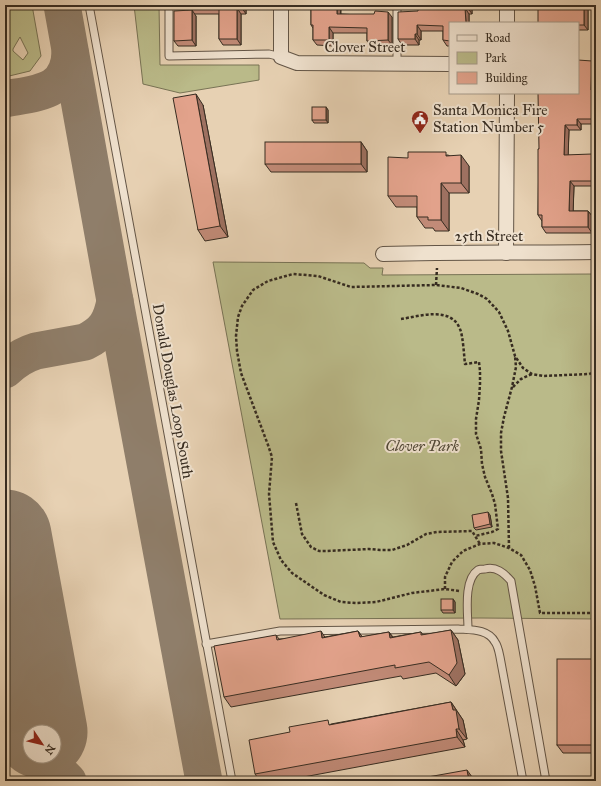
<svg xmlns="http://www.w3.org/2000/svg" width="601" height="786" viewBox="0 0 601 786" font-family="'IM FELL Great Primer',serif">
<rect width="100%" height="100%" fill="#e7d1b3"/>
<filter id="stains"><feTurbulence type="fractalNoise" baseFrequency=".005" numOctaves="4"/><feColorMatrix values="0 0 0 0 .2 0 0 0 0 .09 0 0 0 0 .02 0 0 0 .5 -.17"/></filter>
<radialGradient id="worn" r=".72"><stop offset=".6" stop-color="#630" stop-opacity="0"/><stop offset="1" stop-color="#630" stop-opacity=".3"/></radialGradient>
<g fill="#baba89" stroke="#787355" fill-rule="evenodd">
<path d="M 5,5 L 32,5 L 41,56 L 30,71 L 5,77 ZM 20,37 L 28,53 L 23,60 L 13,51 L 13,49 Z"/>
<polygon points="134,5 159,5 160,65 259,65 259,80 180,93 143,84"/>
<polygon points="213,262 364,263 370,268 383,268 382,275 596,274 596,619 481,618 280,619"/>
</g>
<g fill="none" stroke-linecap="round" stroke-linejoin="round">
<g stroke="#8f7e6a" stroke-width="37">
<polyline points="62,5 115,301 204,781"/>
<path d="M 5,99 C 37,93 69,93 70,52"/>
<path d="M 5,370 C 14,361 23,355 36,351 L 85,342 C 105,332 111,322 115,301"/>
<polyline points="51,756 58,771 68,781"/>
</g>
<polyline stroke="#8f7e6a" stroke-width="93" points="5,536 41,732"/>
<defs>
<g id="lane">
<polyline points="89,5 232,781"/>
<polyline points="169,5 169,56 269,54 281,57"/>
<polyline points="397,5 397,64"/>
<path d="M 468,629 C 468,614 463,580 478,570 C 480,569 482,569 485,569 C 496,566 504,573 511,581 L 546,781"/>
<path d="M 206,644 L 280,631 L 458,629 C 472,630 488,629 495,642 C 498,646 499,652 500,657 L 523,781"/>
</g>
<g id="street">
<polyline points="281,5 281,57 297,63 450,64"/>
<polyline points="507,23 507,5"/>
<polyline points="506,253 507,93"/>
<path d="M 383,254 C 454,252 525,253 596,252"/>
</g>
</defs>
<use href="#lane" stroke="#635546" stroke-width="9"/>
<use href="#street" stroke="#635546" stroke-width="16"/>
<g stroke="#372c21" stroke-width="2.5" stroke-dasharray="3 2" stroke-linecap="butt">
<polyline points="436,285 437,268"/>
<path d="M 401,319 C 420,316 451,306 460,329 C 463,336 464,355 465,364 L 479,362 L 480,371 L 480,384 L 479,400 L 476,419 L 476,434 L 481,449 L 482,464 L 485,477 L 492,494 L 495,504 L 498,529 L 492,532 L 475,536"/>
<polyline points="513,387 521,379 532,374"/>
<polyline points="296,503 302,534 311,547 319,551 327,551 369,549 380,550 392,550 407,545 426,534 437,532 472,531 480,544"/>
<polyline points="509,548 508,498 501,451 501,433 504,417 512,387 516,367 515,356"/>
<polyline points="445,589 445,577 452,562 463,551 480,544 494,543 509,548 521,555 530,570 535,586 540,613 596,613"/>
<polyline points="459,591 445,589 412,593 376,602 356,603 341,602 324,595 292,573 281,560 273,542 269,494 272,457 268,445 241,373 237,351 236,336 238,317 242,306 253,290 268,281 293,274 318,276 351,287 436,285 461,288 478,294 487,299 499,312 508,331 515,356 523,368 532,374 543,376 589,374 596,372"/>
</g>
<use href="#lane" stroke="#efe1ce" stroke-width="7"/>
<use href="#street" stroke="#efe1ce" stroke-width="14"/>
</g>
<g fill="#c28b78" stroke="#372c21">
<polygon points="186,5 246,5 246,14 241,14 241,45 223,45 219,39 219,14 194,14 196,16 196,46 178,46 174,41 188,10 186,8"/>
<polygon points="311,5 341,5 341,14 392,17 392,45 371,46 367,41 367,33 333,33 333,46 317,45 313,40 313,28 311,25"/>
<polygon points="472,5 472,14 469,14 469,23 450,23 450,46 447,46 443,40 443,31 421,31 421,40 419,40 419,45 402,45 398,39 418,11"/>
<polygon points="588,5 588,30 578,30 578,23"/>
<polygon points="592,61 596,66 595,90 596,90 596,124 581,124 581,130 569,130 568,155 596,160 596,192 592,186 574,186 573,211 588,211 592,216 592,233 546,233 542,227 542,221 538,215 539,149"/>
<polygon points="203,105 228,237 205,241 198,230"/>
<polygon points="326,107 328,110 328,123 314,123 312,120"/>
<polygon points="361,142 367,151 367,172 271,172 265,164"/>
<polygon points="448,155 469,166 469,193 449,193 449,231 435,231 433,228 425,228 417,217 417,207 396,207 388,196 408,158"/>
<polygon points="490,515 492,527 476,530 474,528"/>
<polygon points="453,599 455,602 455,613 443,613 441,610"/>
<polygon points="451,630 458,640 465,674 456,686 436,673 403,679 401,676 231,707 224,697 276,635 279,639 325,637 358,631 362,637 389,632 393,637 421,632 423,635"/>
<polygon points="596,659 596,753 563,753 557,745"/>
<polygon points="451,702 463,720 467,739 463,740 465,747 282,781 260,781 255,774 331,724"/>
</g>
<g fill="#9e7161" stroke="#372c21">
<polygon points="242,5 246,5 246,14 242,8"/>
<polygon points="337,5 341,5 340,19 337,14"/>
<polygon points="468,5 472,5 472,14 468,8"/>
<polygon points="584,5 588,5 588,30 584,25"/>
<polygon points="237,8 241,14 241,45 237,39"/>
<polygon points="465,8 469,14 469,23 466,23"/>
<polygon points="192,10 196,16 196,46 192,40"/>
<polygon points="388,12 392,17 392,45 388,40"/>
<polygon points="417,25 421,31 421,40 417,34"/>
<polygon points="329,27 333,33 333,46 329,40"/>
<polygon points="415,34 419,40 419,45 415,39"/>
<polygon points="592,61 596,66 595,96 591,90"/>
<polygon points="196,94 203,105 228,237 220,226"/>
<polygon points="326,107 328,110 328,123 326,120"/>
<polygon points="577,119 581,124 581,130 577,125"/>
<polygon points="565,125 569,130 568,161 564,155"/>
<polygon points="361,142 367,151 367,172 361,164"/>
<polygon points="592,154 596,160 596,173 592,168"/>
<polygon points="461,155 469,166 469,193 461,183"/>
<polygon points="570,181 574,186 573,216 569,211"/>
<polygon points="441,183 449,193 449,231 441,220"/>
<polygon points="588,211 592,216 592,233 588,227"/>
<polygon points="488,512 490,515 492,527 490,524"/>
<polygon points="453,599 455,602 455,613 453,610"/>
<polygon points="451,630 458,640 465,674 456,686 449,675"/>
<polygon points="321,631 328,642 322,638"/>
<polygon points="358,631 366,642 360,637"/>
<polygon points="389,632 396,643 390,638"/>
<polygon points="451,702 463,720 467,739 459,729 453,710"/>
<polygon points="456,729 463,740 465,747 457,737"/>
<polygon points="467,770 475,781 469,781"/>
</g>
<g fill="#e2a28b" stroke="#372c21">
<polygon points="186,5 242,5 242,8 237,8 237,39 219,39 219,8 186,8"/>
<polygon points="311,5 337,5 337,14 374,14 375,11 388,12 388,40 367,41 367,28 329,27 329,40 313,40 313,25 311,25"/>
<polygon points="418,5 468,5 468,8 465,8 466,23 450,23 450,41 443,40 443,26 417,25 417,34 415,34 415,39 398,39 398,12 418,11"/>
<polygon points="538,5 584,5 584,25 578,25 578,23 538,23"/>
<polygon points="192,10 192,40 174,41 174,11"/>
<polygon points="578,60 592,61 591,90 596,90 596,119 577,119 577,125 565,125 564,155 592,154 592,168 596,168 596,186 592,186 592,181 570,181 569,211 588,211 588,227 542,227 542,215 538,215 538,149 539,149 538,93 578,93"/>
<polygon points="196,94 220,226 198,230 173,98"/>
<rect x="312" y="107" width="14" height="13"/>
<rect x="265" y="142" width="96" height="22"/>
<polygon points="408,152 446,152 446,156 461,155 461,183 441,183 441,220 428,220 428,217 417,217 417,196 388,196 388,157 408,158"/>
<polygon points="488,512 490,524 474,528 472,515"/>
<rect x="441" y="599" width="12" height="11"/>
<polygon points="451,630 457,663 449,675 429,662 395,668 395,665 224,697 214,646 276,635 277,640 321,631 322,638 358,631 360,637 389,632 390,638 421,632 421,635"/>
<rect x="557" y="659" width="39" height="86"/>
<polygon points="451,702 453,710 456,710 459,729 456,729 457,737 255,774 249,740 290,732 289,727 328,720 329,725"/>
<polygon points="467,770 469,781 389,781 410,777 411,780"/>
</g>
<defs>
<symbol id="civic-pin" viewBox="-11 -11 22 30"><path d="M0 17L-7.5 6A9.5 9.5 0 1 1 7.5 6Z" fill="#8f2418" stroke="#efe1ce"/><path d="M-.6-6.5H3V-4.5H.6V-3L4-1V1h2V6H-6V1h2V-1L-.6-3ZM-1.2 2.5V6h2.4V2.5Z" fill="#fff"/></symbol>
</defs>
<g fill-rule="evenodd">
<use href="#civic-pin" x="410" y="109" width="20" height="27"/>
</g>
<g text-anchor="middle" stroke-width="4" stroke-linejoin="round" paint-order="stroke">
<g font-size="15" fill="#372c21" stroke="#efe1ce">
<text x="365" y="52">Clover Street</text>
<text x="489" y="241">25th Street</text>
<text transform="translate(173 391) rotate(80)" y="5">Donald Douglas Loop South</text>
</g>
<g font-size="15" fill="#372c21" stroke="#efe1ce" text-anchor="start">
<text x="433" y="115">Santa Monica Fire<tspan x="433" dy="17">Station Number 5</tspan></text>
</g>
<g font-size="15" font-style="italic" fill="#514836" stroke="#efe1ce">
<text x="422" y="451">Clover Park</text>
</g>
</g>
<rect width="601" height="786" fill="none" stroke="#e7d1b3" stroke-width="20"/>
<rect x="6" y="6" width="589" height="774" fill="none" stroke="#372c21" stroke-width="2"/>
<rect x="10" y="10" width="581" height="766" fill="none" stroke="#372c21"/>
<rect x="449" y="22" width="130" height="72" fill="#efe1ce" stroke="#a59989"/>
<rect x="457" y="35" width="20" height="6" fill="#efe1ce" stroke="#a59989"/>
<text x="485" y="42" font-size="12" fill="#372c21">Road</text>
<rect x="457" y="52" width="20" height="12" fill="#baba89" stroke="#a59989"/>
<text x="485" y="62" font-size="12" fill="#372c21">Park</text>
<rect x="457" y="72" width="20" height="12" fill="#e2a28b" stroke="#a59989"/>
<text x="485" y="82" font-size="12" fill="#372c21">Building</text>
<g transform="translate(42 744) rotate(125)"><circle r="19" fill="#efe1ce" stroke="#a59989"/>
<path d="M0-3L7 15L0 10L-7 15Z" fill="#8f2418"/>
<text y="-6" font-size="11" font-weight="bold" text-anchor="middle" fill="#372c21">N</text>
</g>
<rect width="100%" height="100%" filter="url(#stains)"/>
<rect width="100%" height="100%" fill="url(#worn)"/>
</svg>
